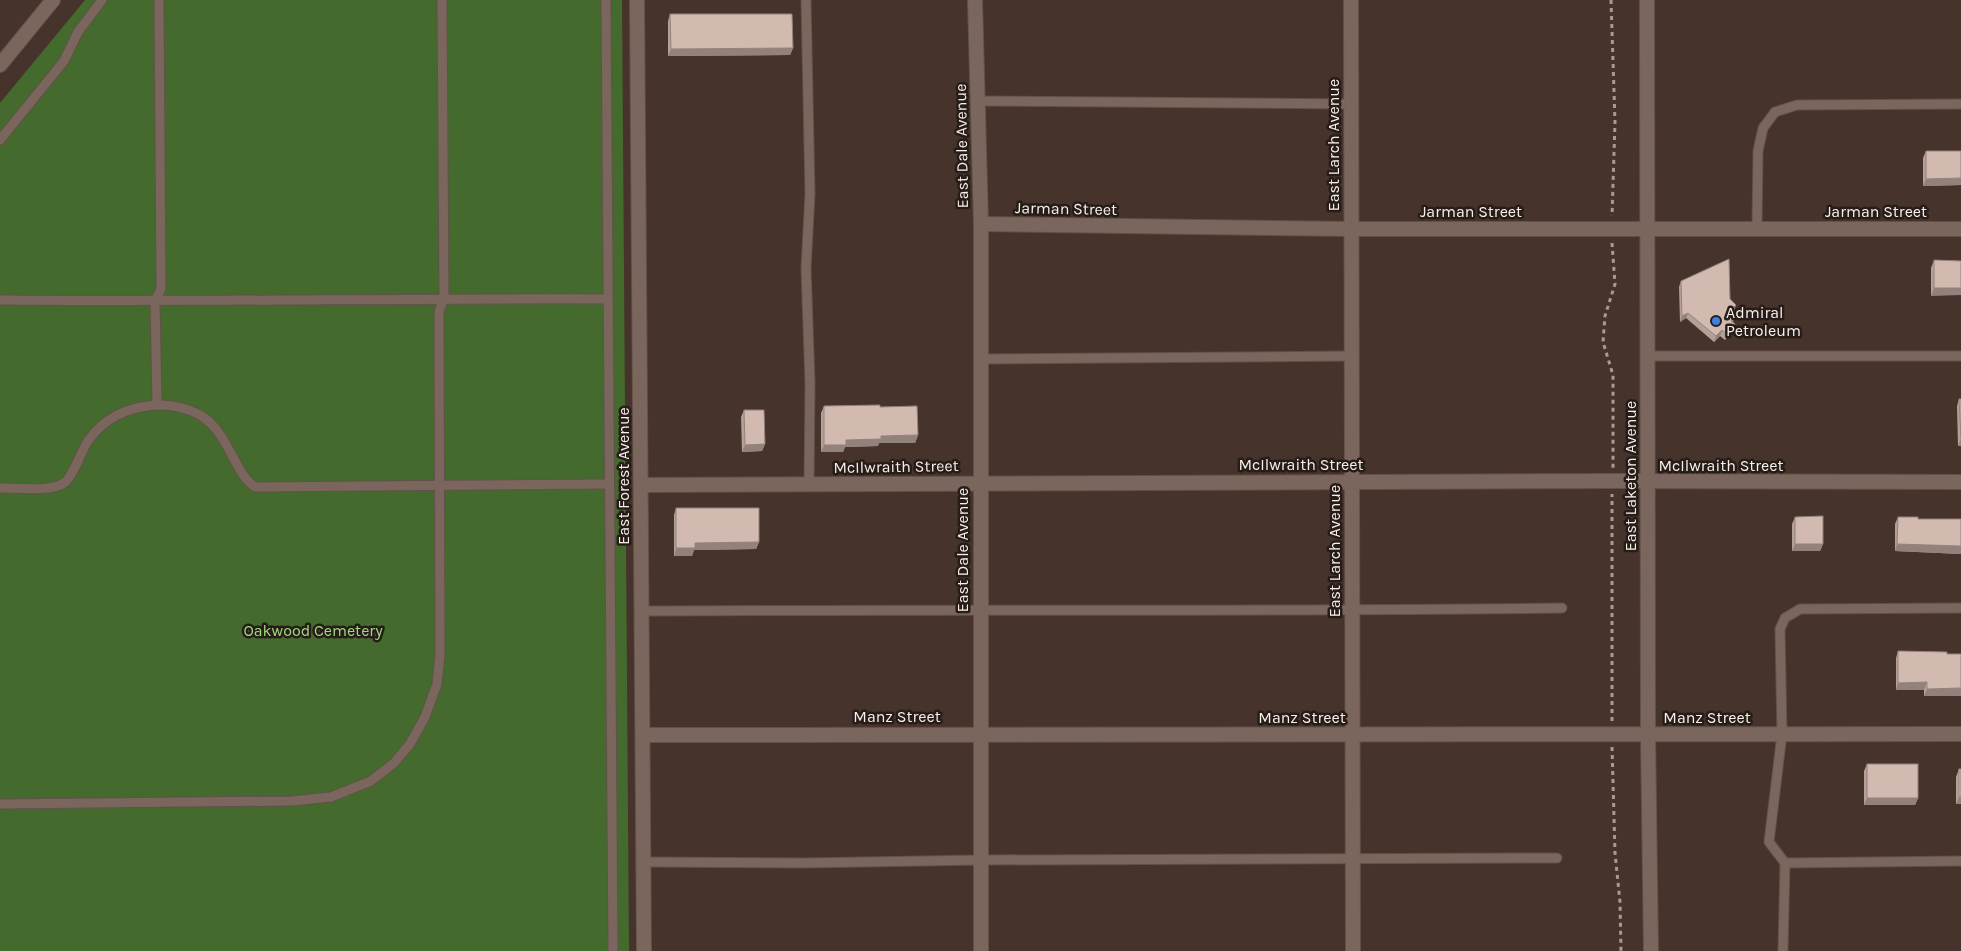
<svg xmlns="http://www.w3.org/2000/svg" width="1961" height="951" viewBox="0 0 1961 951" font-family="Karla,sans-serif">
<rect width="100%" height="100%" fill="#46332b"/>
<polygon fill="#446a2d" points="85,0 622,0 629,951 0,951 0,103"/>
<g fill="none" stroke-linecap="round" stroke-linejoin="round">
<defs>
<g id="service">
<polyline points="606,0 613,951"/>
<polyline points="806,0 810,194 806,268 810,383 809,485"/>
<polyline points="977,101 1351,104"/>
<polyline points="0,140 64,61 78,32 102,0"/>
<polyline points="1757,228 1758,151 1763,128 1775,112 1797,105 1961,104"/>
<path d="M 0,300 C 203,302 405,298 608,299"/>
<polyline points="1647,356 1961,356"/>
<polyline points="980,359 1351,356"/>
<polyline points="157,404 155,301 161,289 159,0"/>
<path d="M 0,488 C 16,488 51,492 64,483 C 73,477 81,451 88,441 C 112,406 163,395 200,415 C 229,432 233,472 255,487 L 609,484"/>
<path d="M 642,611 C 949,609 1255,612 1562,608"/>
<polyline points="0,804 292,801 331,797 371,781 394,763 410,744 425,717 437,684 440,655 439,312 444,298 442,0"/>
<polyline points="644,862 804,863 981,860 1557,858"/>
<polyline points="1785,863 1961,861"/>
<polyline points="1783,951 1785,863 1769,842 1782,734 1780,629 1785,618 1800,609 1961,608"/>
</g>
<g id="minor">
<polyline points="637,0 644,951"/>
<polyline points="975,0 981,224 981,951"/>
<polyline points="1351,0 1353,951"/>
<polyline points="0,65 53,0"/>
<polyline points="981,224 1351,229 1961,229"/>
<polyline points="641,485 1612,481 1961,482"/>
<polyline points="643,735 1961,734"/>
</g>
<polyline id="secondary" points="1647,0 1648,734 1651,951"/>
</defs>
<use href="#service" stroke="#62514b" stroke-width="11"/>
<use href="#minor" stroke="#62514b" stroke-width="16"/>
<use href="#secondary" stroke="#62514b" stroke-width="16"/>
<g stroke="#a99a93" stroke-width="3" stroke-dasharray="4 4" stroke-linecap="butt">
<polyline points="1611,0 1615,122 1612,216"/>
<polyline points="1612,243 1615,284 1605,316 1603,342 1613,375 1613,468"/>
<polyline points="1612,721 1612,494"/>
<polyline points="1612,747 1615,853 1620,902 1621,951"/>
</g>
<use href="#service" stroke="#7b665d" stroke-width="9"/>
<use href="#minor" stroke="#7b665d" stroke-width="14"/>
<use href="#secondary" stroke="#7b665d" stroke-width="14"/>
</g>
<g fill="#b5a098">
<polygon points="670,14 793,48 790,55 668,56 668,21"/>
<polygon points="1926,151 1961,151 1961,185 1923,186 1923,158"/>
<polygon points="1934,260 1961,261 1931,296 1931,268"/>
<polygon points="1681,281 1730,299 1734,311 1733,312 1736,315 1733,322 1733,330 1725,340 1720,336 1714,342 1686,318 1680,322 1679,287"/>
<polygon points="1959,399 1961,399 1961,446 1958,446 1957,406"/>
<polygon points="824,406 880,407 918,435 915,443 879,443 878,446 845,447 843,452 821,452 821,413"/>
<polygon points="744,410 765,444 762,451 742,452 741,417"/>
<polygon points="676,508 759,542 756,549 694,550 692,556 674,556 674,515"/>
<polygon points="1795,517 1823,544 1820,551 1792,551 1792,524"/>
<polygon points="1898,517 1918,519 1961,519 1961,554 1895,551 1895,524"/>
<polygon points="1898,651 1947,654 1961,654 1961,696 1924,696 1924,690 1896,690 1896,658"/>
<polygon points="1867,764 1918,798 1915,805 1864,805 1864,771"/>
<polygon points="1959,769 1961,769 1961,804 1956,804 1956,777"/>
</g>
<g fill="#93827c">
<polygon points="793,48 790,55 668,56 671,49"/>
<polygon points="1961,178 1961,185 1923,186 1926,179"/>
<polygon points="1934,288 1961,288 1961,295 1931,296"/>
<polygon points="1736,305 1734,311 1729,317 1731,311"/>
<polygon points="1688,313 1686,318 1680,322 1682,316"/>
<polygon points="1735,324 1733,330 1725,340 1727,334"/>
<polygon points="1722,330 1720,336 1714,342 1716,336"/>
<polygon points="918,435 915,443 879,443 878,446 845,447 843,452 821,452 824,445 846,440 881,436"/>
<polygon points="1961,438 1961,446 1958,446"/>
<polygon points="765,444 762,451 742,452 745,445"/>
<polygon points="759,542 756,549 694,550 692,556 674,556 676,548 695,543"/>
<polygon points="1795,544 1823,544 1820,551 1792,551"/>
<polygon points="1897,544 1961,546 1961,554 1895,551"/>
<polygon points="1927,682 1924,690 1896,690 1898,683"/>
<polygon points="1961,688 1961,696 1924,696 1927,689"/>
<polygon points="1959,797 1961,797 1961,804 1956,804"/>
<polygon points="1867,798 1918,798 1915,805 1864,805"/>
</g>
<g fill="#d2bab1" stroke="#93827c">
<polygon points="670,14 792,14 793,48 671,49"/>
<polygon points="1926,151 1961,151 1961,178 1926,179"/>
<polygon points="1729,259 1730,299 1736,305 1731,311 1736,315 1731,321 1735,324 1727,334 1722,330 1716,336 1688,313 1682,316 1681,281"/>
<polygon points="1934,260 1961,261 1961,288 1934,288"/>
<polygon points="1959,399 1961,399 1961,438"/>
<polygon points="880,405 880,407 917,406 918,435 881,436 881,439 846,440 846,445 824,445 824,406"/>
<polygon points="744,410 764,410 765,444 745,445"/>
<polygon points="676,508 759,508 759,542 695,543 695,548 676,548"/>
<polygon points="1823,516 1823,544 1795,544 1795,517"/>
<polygon points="1898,517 1918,517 1918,519 1961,519 1961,546 1897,544"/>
<polygon points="1898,651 1947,652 1947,654 1961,654 1961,688 1927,689 1927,682 1898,683"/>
<rect x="1867" y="764" width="51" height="34"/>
<rect x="1959" y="769" width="2" height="28"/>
</g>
<circle fill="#3f7fe0" stroke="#261d19" stroke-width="2" cx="1716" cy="321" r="5"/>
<g text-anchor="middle" stroke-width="5" stroke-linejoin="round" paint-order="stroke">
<g font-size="16" fill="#faeee9" stroke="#261d19">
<text transform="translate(1333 145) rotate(-90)" y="6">East Larch Avenue</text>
<text transform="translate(961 146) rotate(-91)" y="6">East Dale Avenue</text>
<text transform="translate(1066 208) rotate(1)" y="6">Jarman Street</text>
<text x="1471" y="217">Jarman Street</text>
<text x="1876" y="217">Jarman Street</text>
<text x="1301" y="470">McIlwraith Street</text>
<text x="1721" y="471">McIlwraith Street</text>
<text transform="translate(896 466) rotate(-1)" y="6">McIlwraith Street</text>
<text transform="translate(623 476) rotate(-90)" y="6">East Forest Avenue</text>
<text transform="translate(1630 476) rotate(-90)" y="6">East Laketon Avenue</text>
<text transform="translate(962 550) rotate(-90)" y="6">East Dale Avenue</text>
<text transform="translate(1334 551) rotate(-90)" y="6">East Larch Avenue</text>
<text x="897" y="722">Manz Street</text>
<text x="1302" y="723">Manz Street</text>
<text x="1707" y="723">Manz Street</text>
</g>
<g font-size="16" fill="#faeee9" stroke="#261d19" text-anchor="start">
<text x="1726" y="318">Admiral<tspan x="1726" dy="18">Petroleum</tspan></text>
</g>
<g font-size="16" fill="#a0da7f" stroke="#261d19">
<text x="313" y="636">Oakwood Cemetery</text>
</g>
</g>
</svg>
